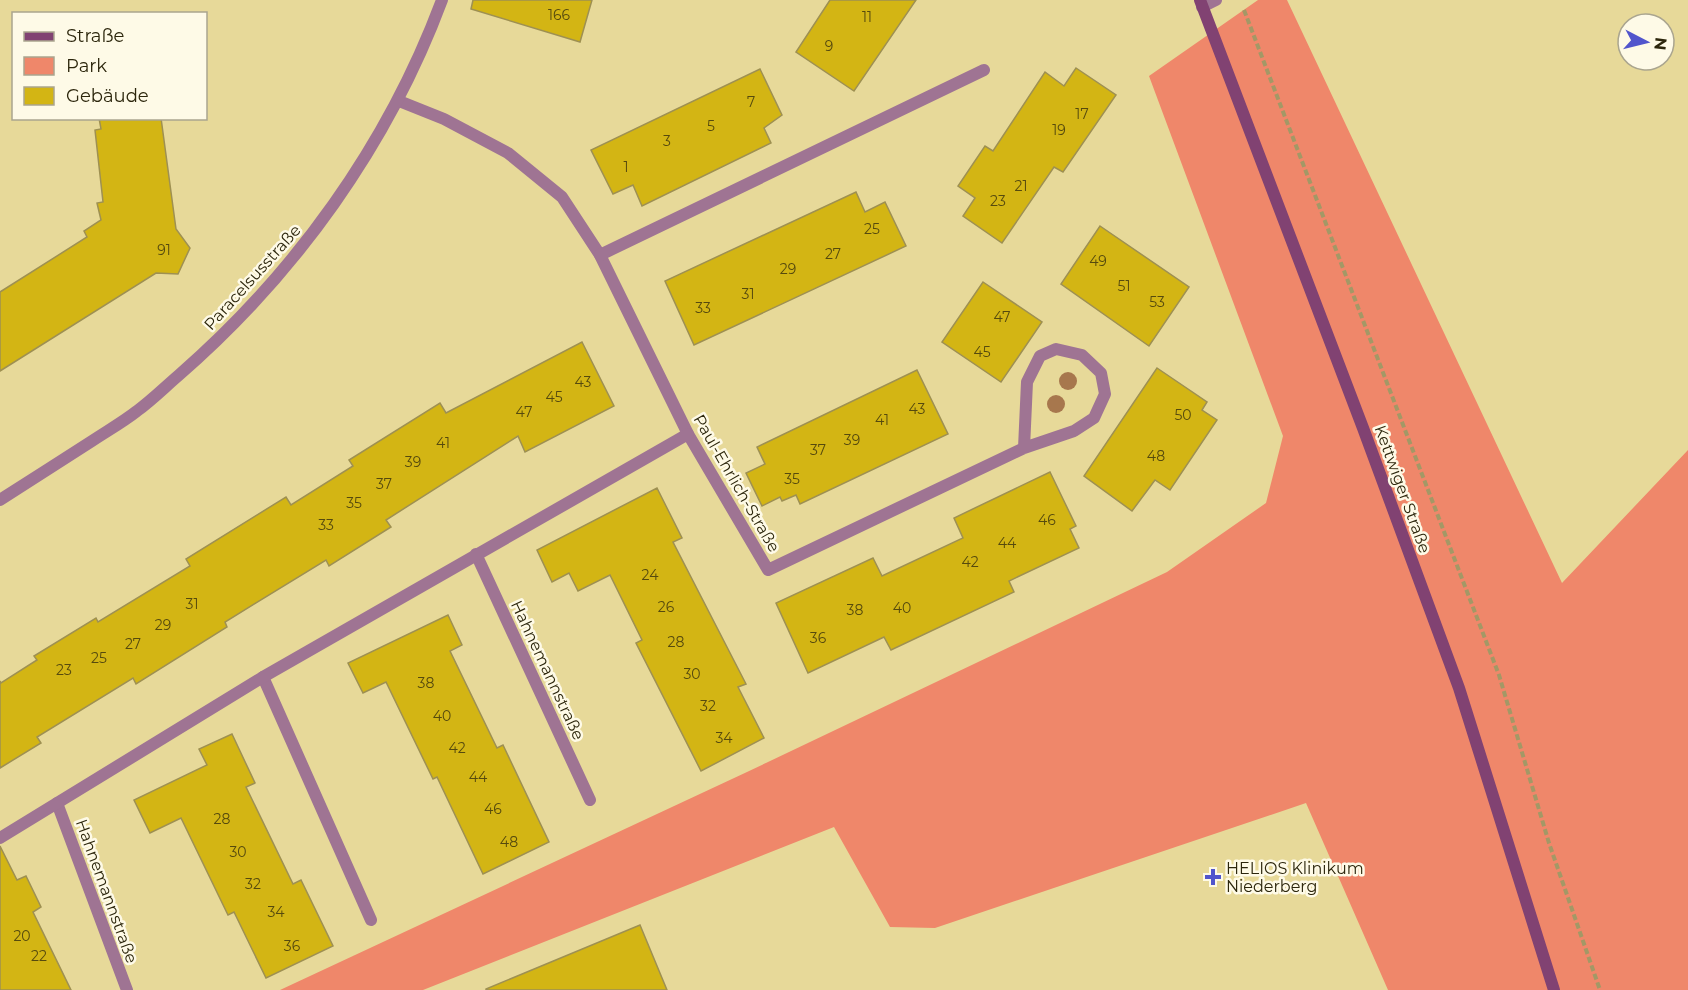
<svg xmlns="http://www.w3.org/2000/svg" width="1688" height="990" viewBox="0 0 1688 990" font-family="Montserrat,sans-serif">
<rect width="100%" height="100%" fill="#e7d999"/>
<polygon fill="#ef876a" points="1258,0 1287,0 1562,583 1688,450 1688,990 1388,990 1306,803 935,928 890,927 834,827 423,990 280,990 747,772 1167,572 1266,503 1283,436 1149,76"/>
<g fill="#d3b514" stroke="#9e9052" stroke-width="1.5">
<polygon points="473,0 592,0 580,42 471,9"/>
<polygon points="830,0 916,0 854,91 796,52"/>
<polygon points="1076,68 1116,95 1063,172 1054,167 1002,243 963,216 975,198 958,186 985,146 993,151 1045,72 1064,86"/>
<polygon points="760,69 782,115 764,128 771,143 642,206 633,185 613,194 591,150"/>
<polygon points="99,118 161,118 176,229 190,248 178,274 156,273 0,371 0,292 87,237 84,231 101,220 97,203 103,202 95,130 101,129"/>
<polygon points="856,192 865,212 885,202 906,246 694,345 665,281"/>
<polygon points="1100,226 1189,287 1149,346 1061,284"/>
<polygon points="983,282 1042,322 1001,382 942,342"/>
<polygon points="582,342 614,406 525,452 518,436 386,520 391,527 329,566 326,560 225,622 227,627 136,684 133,678 37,737 41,743 0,768 0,681 1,683 37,660 34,656 96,618 98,622 190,566 186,559 286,497 291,505 353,466 349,460 440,403 446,413"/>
<polygon points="1157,368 1207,402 1202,410 1217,420 1170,490 1155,480 1132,511 1084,476"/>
<polygon points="917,370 948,434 800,504 796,495 782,501 780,497 762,506 746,473 765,464 757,447"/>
<polygon points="1050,472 1076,526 1070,529 1079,548 1009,581 1014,592 891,650 884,637 808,673 776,603 873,558 882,576 963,538 954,518"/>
<polygon points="657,488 682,538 673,542 746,684 738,687 764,738 701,771 636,643 642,640 610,575 578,591 569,573 552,582 537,550"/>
<polygon points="448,615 462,645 450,651 497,748 503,745 549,842 483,874 437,777 433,779 386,682 363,693 348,663"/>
<polygon points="232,734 255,783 246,787 293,884 301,880 333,946 266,978 234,912 228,915 181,818 150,833 134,800 207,765 199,749"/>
<polygon points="0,846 17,880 26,876 41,907 33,912 71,990 0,990"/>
<polygon points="640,925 667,990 486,990 486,989"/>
</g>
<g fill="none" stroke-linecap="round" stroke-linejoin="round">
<polyline stroke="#a39866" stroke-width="4" stroke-dasharray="6 3" stroke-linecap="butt" points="1244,10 1499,675 1549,843 1600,990"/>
<polyline stroke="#9f7493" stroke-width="12" points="1202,7 1216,0"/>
<g stroke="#9f7493" stroke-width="12">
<polyline points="399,101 444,119 508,153 562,197 600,255 688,434 768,570 1024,448 1074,431 1094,418 1105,394 1101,373 1082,355 1056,349 1040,356 1027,382 1024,448"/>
<polyline points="600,255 984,70"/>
<path d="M 0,500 C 31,480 61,461 92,441 C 107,431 123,422 137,411 C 152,400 165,387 179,375 C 295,274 388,145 442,0"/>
<polyline points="476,554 590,800"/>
<polyline points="263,677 371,920"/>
<polyline points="57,803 127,990"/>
<polyline points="0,838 263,677 688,434"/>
</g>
<polyline stroke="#814272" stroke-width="12" points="1200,0 1363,428 1459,688 1554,990"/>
</g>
<g fill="#a7774d">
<circle cx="1068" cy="381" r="9"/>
<circle cx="1056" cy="404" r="9"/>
</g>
<path fill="#5155cc" stroke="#fefae7" stroke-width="2" d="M1210 868h6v6h6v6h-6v6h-6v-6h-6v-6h6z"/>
<g text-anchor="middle" stroke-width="5" stroke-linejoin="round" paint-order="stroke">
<g font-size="14" fill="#564a0e">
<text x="559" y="20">166</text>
<text x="867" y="22">11</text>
<text x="829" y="51">9</text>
<text x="751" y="107">7</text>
<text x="1082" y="119">17</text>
<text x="711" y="131">5</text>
<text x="1059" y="135">19</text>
<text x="667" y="146">3</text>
<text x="626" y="172">1</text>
<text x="1021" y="191">21</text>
<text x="998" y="206">23</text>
<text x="872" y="234">25</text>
<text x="164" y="255">91</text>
<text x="833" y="259">27</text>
<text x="1098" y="266">49</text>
<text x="788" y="274">29</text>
<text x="1124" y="291">51</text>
<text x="748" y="299">31</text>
<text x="1157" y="307">53</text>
<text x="703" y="313">33</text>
<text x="1002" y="322">47</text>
<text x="982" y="357">45</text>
<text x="583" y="387">43</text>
<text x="554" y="402">45</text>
<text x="917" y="414">43</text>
<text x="524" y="417">47</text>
<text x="1183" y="420">50</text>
<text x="882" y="425">41</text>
<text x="852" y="445">39</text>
<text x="443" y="448">41</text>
<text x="818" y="455">37</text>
<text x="1156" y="461">48</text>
<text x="413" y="467">39</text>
<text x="792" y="484">35</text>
<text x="384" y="489">37</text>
<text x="354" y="508">35</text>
<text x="1047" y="525">46</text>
<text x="326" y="530">33</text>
<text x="1007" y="548">44</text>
<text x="970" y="567">42</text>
<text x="650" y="580">24</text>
<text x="192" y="609">31</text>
<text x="666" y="612">26</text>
<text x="902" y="613">40</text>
<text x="855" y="615">38</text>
<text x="163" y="630">29</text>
<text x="818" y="643">36</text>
<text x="676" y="647">28</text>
<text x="133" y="649">27</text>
<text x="99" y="663">25</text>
<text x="64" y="675">23</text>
<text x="692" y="679">30</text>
<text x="426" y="688">38</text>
<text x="708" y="711">32</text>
<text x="442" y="721">40</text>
<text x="724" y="743">34</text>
<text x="457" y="753">42</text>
<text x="478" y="782">44</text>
<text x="493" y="814">46</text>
<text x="222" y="824">28</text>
<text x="509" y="847">48</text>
<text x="238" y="857">30</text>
<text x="253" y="889">32</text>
<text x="276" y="917">34</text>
<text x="22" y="941">20</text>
<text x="292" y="951">36</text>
<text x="39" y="961">22</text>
</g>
<g font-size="16" fill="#2c260c" stroke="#fefae7">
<text transform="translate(252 277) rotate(-48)" y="6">Paracelsusstraße</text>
<text transform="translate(737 483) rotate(60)" y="6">Paul-Ehrlich-Straße</text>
<text transform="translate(1403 489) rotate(70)" y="6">Kettwiger Straße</text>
<text transform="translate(548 670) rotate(65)" y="6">Hahnemannstraße</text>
<text transform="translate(107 891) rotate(70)" y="6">Hahnemannstraße</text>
</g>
<g font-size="16" fill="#2c260c" stroke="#fefae7" text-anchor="start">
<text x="1226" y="874">HELIOS Klinikum<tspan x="1226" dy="18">Niederberg</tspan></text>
</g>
</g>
<rect x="12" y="12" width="195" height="108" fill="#fefae7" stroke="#aaa58f" stroke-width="1.5"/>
<rect x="24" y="32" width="30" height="9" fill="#814272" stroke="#aaa58f" stroke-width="1.5"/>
<text x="66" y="42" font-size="18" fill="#2c260c">Straße</text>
<rect x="24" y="57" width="30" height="18" fill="#ef876a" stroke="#aaa58f" stroke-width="1.5"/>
<text x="66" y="72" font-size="18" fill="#2c260c">Park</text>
<rect x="24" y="87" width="30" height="18" fill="#d3b514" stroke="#aaa58f" stroke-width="1.5"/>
<text x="66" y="102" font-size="18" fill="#2c260c">Gebäude</text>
<g transform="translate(1646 42) rotate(97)"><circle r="28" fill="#fefae7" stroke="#aaa58f" stroke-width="1.5"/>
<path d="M0-4.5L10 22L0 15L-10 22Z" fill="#5155cc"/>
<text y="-9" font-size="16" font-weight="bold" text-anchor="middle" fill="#2c260c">N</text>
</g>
</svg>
